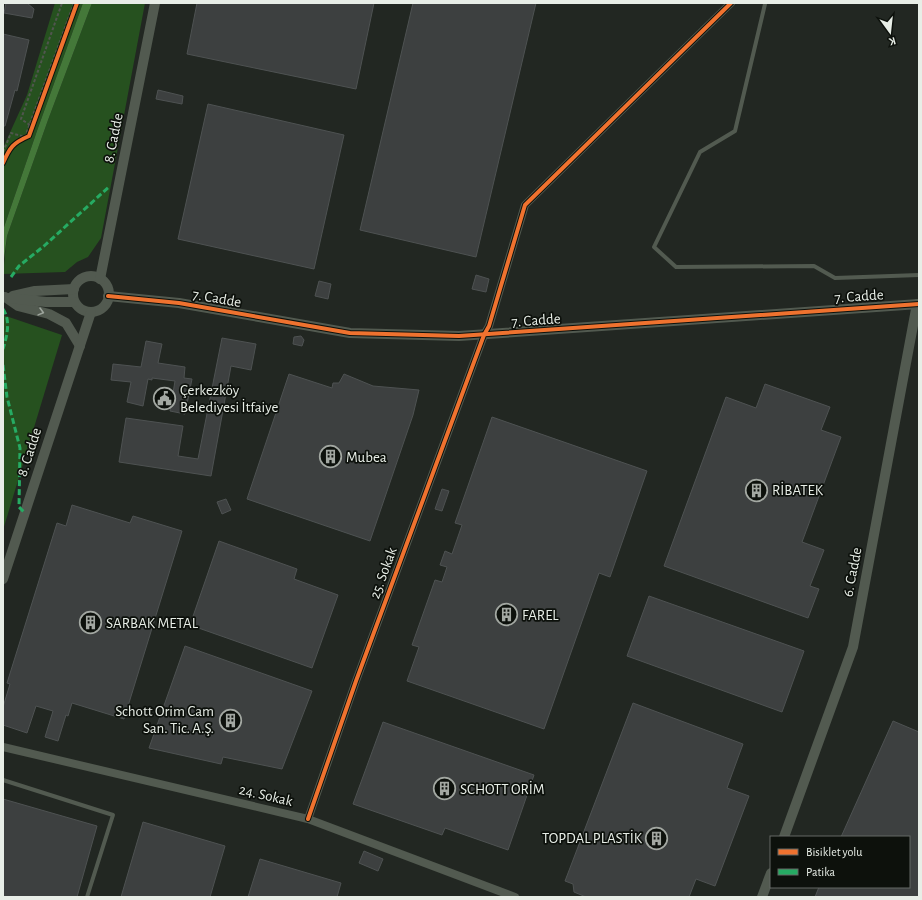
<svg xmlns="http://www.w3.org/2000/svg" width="922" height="900" viewBox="0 0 922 900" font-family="'Alegreya Sans',sans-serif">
<rect width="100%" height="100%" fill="#222722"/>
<g fill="#26511f">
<polygon points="55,3 83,3 38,128 3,230 3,148 27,95"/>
<polygon points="92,3 145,3 101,238 88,257 77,262 65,272 3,274 7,236 48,120"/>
<polygon points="3,315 62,335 3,530"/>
</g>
<polygon fill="#447839" points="83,3 92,3 48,120 7,236 3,267 3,230 38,128"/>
<g fill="#3d4040" stroke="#4e5252">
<polygon points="6,3 27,3 34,9 32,18 4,13"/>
<polygon points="197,3 374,3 356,89 187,54"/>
<polygon points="413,3 536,3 476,257 360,230"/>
<polygon points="3,34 29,40 17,91 15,90 5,126 3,126"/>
<polygon points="158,90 183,96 182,104 156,99"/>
<polygon points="208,104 344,135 314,269 178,239"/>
<polygon points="476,275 489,279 486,292 472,289"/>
<polygon points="319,281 331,284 328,299 315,296"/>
<polygon points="301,336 304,340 302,346 293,344 294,337"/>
<polygon points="222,338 256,344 251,370 231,366 211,476 119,462 126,418 183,426 178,456 198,459"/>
<polygon points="146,341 162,344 158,363 185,367 184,378 192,379 185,414 170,411 175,381 152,378 152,380 148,379 143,406 127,402 131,382 111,380 113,364 141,367"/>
<polygon points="289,374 332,388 333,383 339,383 344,374 373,386 419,390 413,415 370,541 247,499"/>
<polygon points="765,384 830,407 821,430 841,437 802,542 824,550 810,586 819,589 808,618 664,566 726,397 756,408"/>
<polygon points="492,417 647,471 610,577 599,573 544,729 407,681 419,647 412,645 435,580 442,582 447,567 440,565 445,551 452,554 462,525 455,523"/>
<polygon points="442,489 449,491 442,511 435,509"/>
<polygon points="226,499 231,510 222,514 217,502"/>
<polygon points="72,505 130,523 133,516 182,531 124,719 72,703 68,716 66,715 58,741 45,737 53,711 36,706 27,733 3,725 3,707 10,684 7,683 57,523 66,526"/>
<polygon points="219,541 297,569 294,579 338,595 312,668 190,625"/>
<polygon points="649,596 804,651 782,712 627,656"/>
<polygon points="185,646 312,691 282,769 223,757 221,764 149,748"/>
<polygon points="633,703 743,744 727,788 749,796 715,886 696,879 689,897 586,897 574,892 573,884 565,881"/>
<polygon points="893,721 919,732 919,897 815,897 819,887 909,887 909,837 841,837"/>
<polygon points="383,722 534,775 508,850 445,828 442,835 353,804"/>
<polygon points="3,799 97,826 77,897 3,897"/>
<polygon points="143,822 225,846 210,897 121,897"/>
<polygon points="364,851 383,859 378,871 359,863"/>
<polygon points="260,859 341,883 337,897 248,897"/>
</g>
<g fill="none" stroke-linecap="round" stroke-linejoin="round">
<g stroke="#51564f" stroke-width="2" stroke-dasharray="3 2" stroke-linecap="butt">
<polyline points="30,125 21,119 62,3"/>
<polyline points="3,152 11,133 25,137 74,3"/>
</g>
<g stroke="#525a50" stroke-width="4">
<polyline points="765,4 735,131 700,152 654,247 676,267 814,266 835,278 919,275"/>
<polyline points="3,780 113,815 87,897"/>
</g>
<g stroke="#525a50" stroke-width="8">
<polyline points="3,747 308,819 515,897"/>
<polyline points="308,819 356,681 484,335 489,326 525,205 731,3"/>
</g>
<g stroke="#525a50" stroke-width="10">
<circle cx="91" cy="294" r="18"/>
<polyline points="100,279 155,3"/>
<polyline points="13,296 35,291 74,289"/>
<polyline points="108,296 179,303 350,333 459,336 919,304"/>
<polyline points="5,297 18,306 49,314 66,323 80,346"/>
<polyline points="9,298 46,302 74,302"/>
<polyline points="3,579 91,312"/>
<polyline points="784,837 853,647 917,304"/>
<polyline points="762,897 771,873"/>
</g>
<g stroke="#26ab63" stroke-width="3" stroke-dasharray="6 3" stroke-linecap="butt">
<polyline points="11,277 19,266 44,246 110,186"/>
<path d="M 3,309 C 11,321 7,336 3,349"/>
<polyline points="3,365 7,397 20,448 19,507 25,513"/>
</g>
<defs>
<g id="cycleway">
<path d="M 3,163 C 10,147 13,143 29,136 L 77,3"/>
<polyline points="108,296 179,303 350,333 459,336 919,304"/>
<polyline points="308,819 356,681 484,335 489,326 525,205 731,3"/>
</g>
</defs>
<use href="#cycleway" stroke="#0d110c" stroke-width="6"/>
<use href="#cycleway" stroke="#ef722f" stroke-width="4"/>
</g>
<defs><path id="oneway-chevron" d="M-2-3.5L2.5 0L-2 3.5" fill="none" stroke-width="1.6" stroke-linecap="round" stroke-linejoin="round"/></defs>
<use stroke="#9da49c" href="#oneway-chevron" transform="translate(41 312) rotate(15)"/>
<defs>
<symbol id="civic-ring" viewBox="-11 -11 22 22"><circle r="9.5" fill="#0d110c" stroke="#a3a8a2" stroke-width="1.5"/><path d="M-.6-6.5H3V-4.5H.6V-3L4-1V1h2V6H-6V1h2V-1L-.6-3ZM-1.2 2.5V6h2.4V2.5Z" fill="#a3a8a2"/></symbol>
<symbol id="building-ring" viewBox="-11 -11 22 22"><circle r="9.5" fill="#0d110c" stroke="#a3a8a2" stroke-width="1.5"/><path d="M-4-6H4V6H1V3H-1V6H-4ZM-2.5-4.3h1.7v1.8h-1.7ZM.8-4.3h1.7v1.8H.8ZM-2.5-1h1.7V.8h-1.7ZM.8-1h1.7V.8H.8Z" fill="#a3a8a2"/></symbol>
</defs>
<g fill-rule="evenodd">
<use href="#civic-ring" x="152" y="386" width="25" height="25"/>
<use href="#building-ring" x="318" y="444" width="25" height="25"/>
<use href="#building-ring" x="744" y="478" width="25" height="25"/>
<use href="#building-ring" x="494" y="602" width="25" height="25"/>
<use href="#building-ring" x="78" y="610" width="25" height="25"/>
<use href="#building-ring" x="218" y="708" width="25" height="25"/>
<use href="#building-ring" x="432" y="776" width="25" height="25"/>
<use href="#building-ring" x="644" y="826" width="25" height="25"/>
</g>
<g text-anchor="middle" stroke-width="3.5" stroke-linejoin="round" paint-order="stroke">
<g font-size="15" fill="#e8eee7" stroke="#0d110c">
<text transform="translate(113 138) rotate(-79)" y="5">8. Cadde</text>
<text transform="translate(859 296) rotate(-4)" y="5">7. Cadde</text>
<text transform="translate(217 298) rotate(10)" y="5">7. Cadde</text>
<text transform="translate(536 320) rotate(-4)" y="5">7. Cadde</text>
<text transform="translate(29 452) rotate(-72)" y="5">8. Cadde</text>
<text transform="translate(852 572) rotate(-79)" y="5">6. Cadde</text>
<text transform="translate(383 573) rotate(-70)" y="5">25. Sokak</text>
<text transform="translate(266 795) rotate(13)" y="5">24. Sokak</text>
</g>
<g font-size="15" fill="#e8eee7" stroke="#0d110c" text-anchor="start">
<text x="180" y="395">Çerkezköy<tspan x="180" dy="17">Belediyesi İtfaiye</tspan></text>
<text x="346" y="462">Mubea</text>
<text x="772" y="495">RİBATEK</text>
<text x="522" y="620">FAREL</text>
<text x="106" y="628">SARBAK METAL</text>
<text x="214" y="716" text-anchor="end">Schott Orim Cam<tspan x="214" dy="17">San. Tic. A.Ş.</tspan></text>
<text x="460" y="794">SCHOTT ORİM</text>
<text x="642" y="843" text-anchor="end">TOPDAL PLASTİK</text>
</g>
</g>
<rect width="922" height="900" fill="none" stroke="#e8eee7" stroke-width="8"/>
<rect x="770" y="836" width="140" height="52" fill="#0d110c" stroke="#656964"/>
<rect x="778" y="849" width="20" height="6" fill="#ef722f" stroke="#656964"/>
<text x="806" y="856" font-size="12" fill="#e8eee7">Bisiklet yolu</text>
<rect x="778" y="869" width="20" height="6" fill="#26ab63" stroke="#656964"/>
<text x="806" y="876" font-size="12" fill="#e8eee7">Patika</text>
<g transform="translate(890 32) rotate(165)" stroke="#0d110c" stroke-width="3" paint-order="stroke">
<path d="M0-3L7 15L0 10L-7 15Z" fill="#e8eee7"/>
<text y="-6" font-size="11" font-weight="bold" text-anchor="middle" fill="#e8eee7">K</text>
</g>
</svg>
